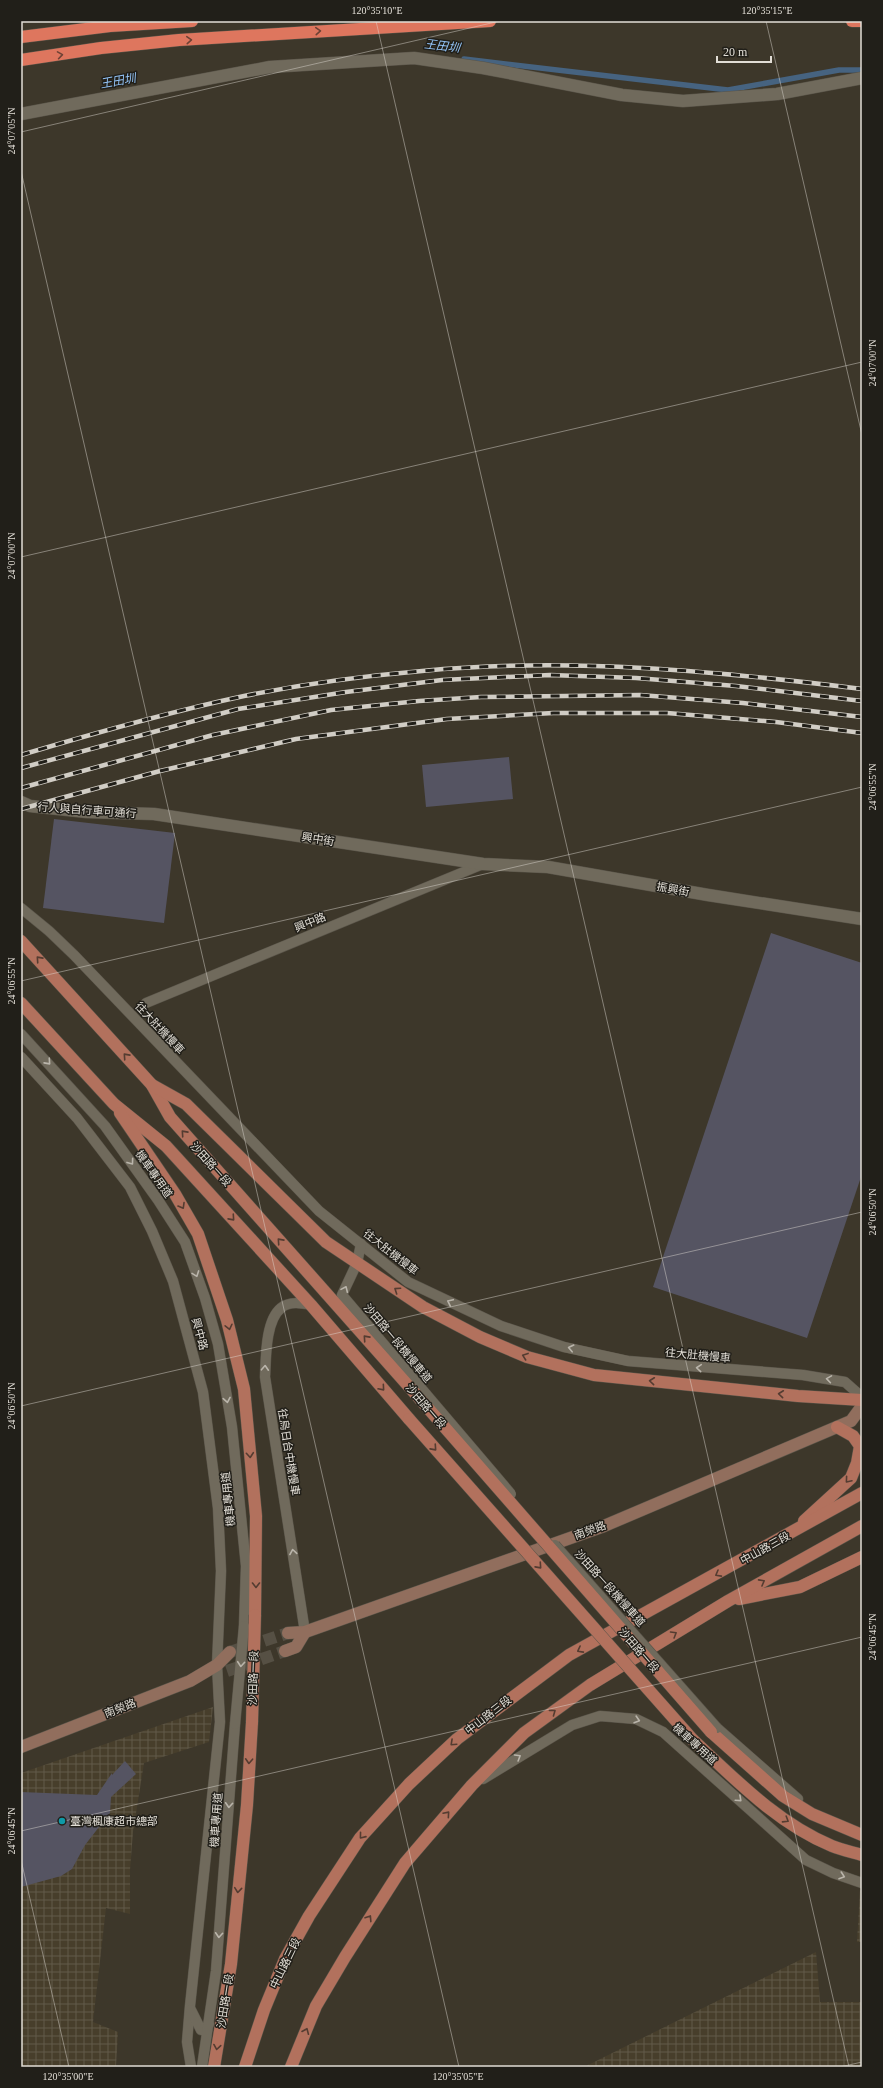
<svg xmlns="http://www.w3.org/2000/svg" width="883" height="2088" viewBox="0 0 883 2088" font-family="'Times New Roman','Noto Sans TC',serif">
<defs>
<pattern id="industrial-grid" width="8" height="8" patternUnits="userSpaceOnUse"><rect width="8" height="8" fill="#473e2b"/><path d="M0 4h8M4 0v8" fill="none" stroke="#615949"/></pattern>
</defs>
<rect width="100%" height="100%" fill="#3d372a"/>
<g fill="url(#industrial-grid)">
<polygon points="213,1707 209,1742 144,1763 133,1832 130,1870 130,1914 106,1908 93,2022 118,2032 116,2067 21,2067 21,1773"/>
<polygon points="860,1890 862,1890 862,1942 857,1942"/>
<polygon points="816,1952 820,2002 862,2002 862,2067 584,2067"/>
</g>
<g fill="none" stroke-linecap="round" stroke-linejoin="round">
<polyline stroke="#466380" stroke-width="5.5" points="464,59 728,90 839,70 862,70"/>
</g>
<g fill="#555462">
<polygon points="509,757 513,799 426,807 422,765"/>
<polygon points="54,819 175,833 164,923 43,908"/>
<polygon points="771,933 862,963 862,1174 807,1338 653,1287"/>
<polygon points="125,1761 136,1774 111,1797 110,1813 85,1845 72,1869 61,1876 21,1887 21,1792 97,1795 112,1773 112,1775"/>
</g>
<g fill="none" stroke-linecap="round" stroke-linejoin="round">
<g stroke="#565044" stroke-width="12" stroke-dasharray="12 6" stroke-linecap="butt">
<polyline points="230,1652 288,1633"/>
<polyline points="227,1671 285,1651"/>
</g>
<defs>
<g id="lane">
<polyline points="21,908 49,931 74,955 319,1211 408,1282 501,1326 564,1347 628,1361 803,1375 845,1382 862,1397"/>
<polyline points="146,1003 483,864"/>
<polyline points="21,1034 105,1126 158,1200 185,1242 205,1298 218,1344 232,1427 246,1566 244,1626"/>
<polyline points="21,1057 77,1118 130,1187 152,1231 173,1281 203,1392 218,1508 221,1571 217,1665 220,1722 190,2006 187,2042 191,2067"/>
<polyline points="361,1244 357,1263 342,1295 426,1394"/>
<path d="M 305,1632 L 265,1377 C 266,1359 265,1321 281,1308 C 289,1301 301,1303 311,1305"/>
<polyline points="717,1728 798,1799"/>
<polyline points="483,1779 572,1725 600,1716 636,1719 663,1732 806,1860 833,1873 862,1883"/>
<polyline points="191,2010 201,2030 204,2030 209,2024"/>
<polyline points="202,2067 216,1971 235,1724"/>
</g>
<g id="street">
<polyline points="21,114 270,67 414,58 483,68 622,95 683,101 777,94 862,78"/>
<polyline points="21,802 30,806 87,812 154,814 483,864 548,867 708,895 862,919"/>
</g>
<g id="secondary">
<polyline points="288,1633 305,1632 604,1526 851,1421 862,1406"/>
<polyline points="285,1651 296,1647 305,1632"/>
<polyline points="21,1747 190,1681 217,1665 230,1652"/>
</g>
<g id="primary">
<polyline points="21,941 152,1085 170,1117 420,1399"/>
<polyline points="21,1003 114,1104 166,1146 311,1305 409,1419"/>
<polyline points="152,1085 186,1104 326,1242 423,1307 480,1337 527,1357 594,1375 798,1396 862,1400"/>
<polyline points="120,1113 175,1194 198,1234 227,1320 244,1389 256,1516 255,1615"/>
<polyline points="804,1521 851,1478 857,1463 860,1446 853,1436 837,1427"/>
<polyline points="739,1599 800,1587 862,1557"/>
<polyline points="711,1732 783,1796 812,1814 862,1835"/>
<path d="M 693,1740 C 736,1780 777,1823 832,1846 C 842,1850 852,1852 862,1855"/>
<polyline points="214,2067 231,1964 247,1805 252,1722"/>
<polyline points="245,2067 264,2010 285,1959 309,1916 360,1838 409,1784 457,1739 569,1655 862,1493"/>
<polyline points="291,2067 316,2006 345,1957 405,1863 472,1785 524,1733 590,1685 728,1601 862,1526"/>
</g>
<g id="highway">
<polyline points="852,21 862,21"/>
<polyline points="21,37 110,26 192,21"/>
<polyline points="21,60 101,48 179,40 490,21"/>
</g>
</defs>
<use href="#lane" stroke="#595449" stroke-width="11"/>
<use href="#street" stroke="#595449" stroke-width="13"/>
<use href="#secondary" stroke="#595449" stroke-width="13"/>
<use href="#primary" stroke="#595449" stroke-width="13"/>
<use href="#highway" stroke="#595449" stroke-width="13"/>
<use href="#lane" stroke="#706a5c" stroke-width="10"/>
<use href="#street" stroke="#706a5c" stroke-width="12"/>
<use href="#secondary" stroke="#916e5d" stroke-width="12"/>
<use href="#primary" stroke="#b2715d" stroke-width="12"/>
<use href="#highway" stroke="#de765e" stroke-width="12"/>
<defs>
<g id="rail">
<path d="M 21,755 C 95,733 169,712 244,696 C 303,684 363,676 422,671 C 569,657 717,671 862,689"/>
<polyline points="21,768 238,709 346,692 442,680 550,675 636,678 736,686 862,701"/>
<polyline points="21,788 213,735 331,710 419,701 481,697 640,695 743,703 862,717"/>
<polyline points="21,809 160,771 296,739 447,719 553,713 667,713 776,722 862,733"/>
</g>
</defs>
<use href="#rail" stroke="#d1cdc5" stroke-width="4.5"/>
<use href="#rail" stroke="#211f19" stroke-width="3" stroke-dasharray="9" stroke-linecap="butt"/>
<defs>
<g id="lane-bridge">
<polyline points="426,1394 511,1494"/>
<polyline points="555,1545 717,1728"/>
<polyline points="235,1724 244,1626"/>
</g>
<g id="primary-bridge">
<polyline points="420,1399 711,1732"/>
<polyline points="409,1419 693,1740"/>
<polyline points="252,1722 255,1615"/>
</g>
</defs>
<use href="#lane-bridge" stroke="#595449" stroke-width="11" stroke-linecap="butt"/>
<use href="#primary-bridge" stroke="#595449" stroke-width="13" stroke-linecap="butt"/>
<use href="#lane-bridge" stroke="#706a5c" stroke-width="10"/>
<use href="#primary-bridge" stroke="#b2715d" stroke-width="12"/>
</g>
<defs><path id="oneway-chevron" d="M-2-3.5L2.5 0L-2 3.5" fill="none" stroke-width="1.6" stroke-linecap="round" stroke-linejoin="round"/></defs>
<g stroke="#6d4235">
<use href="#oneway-chevron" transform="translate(318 31) rotate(-4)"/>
<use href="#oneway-chevron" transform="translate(189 40) rotate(-4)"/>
<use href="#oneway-chevron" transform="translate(60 55) rotate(-9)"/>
</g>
<g stroke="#543c31">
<use href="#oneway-chevron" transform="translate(39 959) rotate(-132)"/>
<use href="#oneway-chevron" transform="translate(126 1056) rotate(-132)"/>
<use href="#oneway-chevron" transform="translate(184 1133) rotate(-132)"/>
<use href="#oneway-chevron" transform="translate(182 1206) rotate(60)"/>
<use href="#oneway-chevron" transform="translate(232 1218) rotate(48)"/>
<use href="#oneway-chevron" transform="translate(280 1241) rotate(-132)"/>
<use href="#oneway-chevron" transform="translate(397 1290) rotate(-146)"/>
<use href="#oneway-chevron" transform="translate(229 1327) rotate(77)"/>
<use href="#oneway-chevron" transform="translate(366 1338) rotate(-132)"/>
<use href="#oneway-chevron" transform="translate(525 1356) rotate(-160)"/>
<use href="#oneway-chevron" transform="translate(652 1381) rotate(-174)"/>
<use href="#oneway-chevron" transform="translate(382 1388) rotate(49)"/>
<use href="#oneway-chevron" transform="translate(781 1394) rotate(-174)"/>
<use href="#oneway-chevron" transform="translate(434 1448) rotate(48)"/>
<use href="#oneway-chevron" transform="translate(250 1455) rotate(85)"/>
<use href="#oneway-chevron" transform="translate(848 1480) rotate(130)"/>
<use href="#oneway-chevron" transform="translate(539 1566) rotate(48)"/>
<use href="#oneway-chevron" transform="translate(718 1574) rotate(151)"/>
<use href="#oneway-chevron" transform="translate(762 1582) rotate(-29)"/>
<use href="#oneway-chevron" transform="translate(256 1585) rotate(90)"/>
<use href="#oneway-chevron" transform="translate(674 1634) rotate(-31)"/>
<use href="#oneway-chevron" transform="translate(580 1650) rotate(152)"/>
<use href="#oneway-chevron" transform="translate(553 1712) rotate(-36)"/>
<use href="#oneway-chevron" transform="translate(453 1743) rotate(137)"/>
<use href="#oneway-chevron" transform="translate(249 1761) rotate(93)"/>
<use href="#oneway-chevron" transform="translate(447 1814) rotate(-49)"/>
<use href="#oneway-chevron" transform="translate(786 1820) rotate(32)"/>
<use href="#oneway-chevron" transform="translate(362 1836) rotate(129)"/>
<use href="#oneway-chevron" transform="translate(238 1890) rotate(96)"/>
<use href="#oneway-chevron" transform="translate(369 1918) rotate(-57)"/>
<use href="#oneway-chevron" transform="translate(306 2031) rotate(-67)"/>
<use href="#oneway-chevron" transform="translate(217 2047) rotate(99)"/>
</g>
<g stroke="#bab5ab">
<use href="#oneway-chevron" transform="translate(48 1062) rotate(48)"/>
<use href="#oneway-chevron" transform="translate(131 1162) rotate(54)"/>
<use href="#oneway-chevron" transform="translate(196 1274) rotate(70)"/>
<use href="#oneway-chevron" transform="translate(345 1289) rotate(-66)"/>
<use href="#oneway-chevron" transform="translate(450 1302) rotate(-155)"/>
<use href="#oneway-chevron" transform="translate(571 1348) rotate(-167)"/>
<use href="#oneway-chevron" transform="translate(265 1368) rotate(-87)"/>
<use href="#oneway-chevron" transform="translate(699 1368) rotate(-175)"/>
<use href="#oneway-chevron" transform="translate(829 1379) rotate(-171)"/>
<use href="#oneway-chevron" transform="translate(227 1400) rotate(80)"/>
<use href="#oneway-chevron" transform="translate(293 1552) rotate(-99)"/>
<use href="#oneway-chevron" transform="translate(241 1664) rotate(95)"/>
<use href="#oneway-chevron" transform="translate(637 1720) rotate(17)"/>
<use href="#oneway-chevron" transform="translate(518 1757) rotate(-31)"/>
<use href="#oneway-chevron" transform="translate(739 1799) rotate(42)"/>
<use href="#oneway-chevron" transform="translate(229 1805) rotate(94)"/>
<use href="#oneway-chevron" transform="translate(842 1876) rotate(19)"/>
<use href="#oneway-chevron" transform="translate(219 1935) rotate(94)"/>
</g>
<path fill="none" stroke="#e2ded6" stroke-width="1" stroke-opacity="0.45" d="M 376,21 L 849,2067M 766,21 L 862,435M 21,132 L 500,21M 21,171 L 459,2067M 21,557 L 862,362M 21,981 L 862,787M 21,1406 L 862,1212M 21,1831 L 862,1637M 21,1860 L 69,2067M 840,2067 L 862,2062"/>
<circle fill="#0f9aa8" stroke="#211f19" stroke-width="1.5" cx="62" cy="1821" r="4"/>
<g text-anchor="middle" stroke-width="3" stroke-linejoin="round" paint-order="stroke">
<g font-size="11" fill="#e2ded6" stroke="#211f19">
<text transform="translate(87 810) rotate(4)" y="4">行人與自行車可通行</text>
<text transform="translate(318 839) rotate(9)" y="4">興中街</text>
<text transform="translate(673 889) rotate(10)" y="4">振興街</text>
<text transform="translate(310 922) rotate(-22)" y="4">興中路</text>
<text transform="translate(160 1028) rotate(47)" y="4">往大肚機慢車</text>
<text transform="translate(211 1164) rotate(48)" y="4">沙田路一段</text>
<text transform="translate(154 1174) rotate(55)" y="4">機車專用道</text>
<text transform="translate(391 1252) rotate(38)" y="4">往大肚機慢車</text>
<text transform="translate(200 1334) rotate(75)" y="4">興中路</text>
<text transform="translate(398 1343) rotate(50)" y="4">沙田路一段機慢車道</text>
<text transform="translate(698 1355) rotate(5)" y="4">往大肚機慢車</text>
<text transform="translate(426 1406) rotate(49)" y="4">沙田路一段</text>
<text transform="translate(289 1452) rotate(81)" y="4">往烏日台中機慢車</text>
<text transform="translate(228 1499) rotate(-96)" y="4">機車專用道</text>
<text transform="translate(590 1530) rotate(-20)" y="4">南榮路</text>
<text transform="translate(765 1548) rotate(-29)" y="4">中山路三段</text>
<text transform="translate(610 1588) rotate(48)" y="4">沙田路一段機慢車道</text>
<text transform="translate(639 1650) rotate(49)" y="4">沙田路一段</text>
<text transform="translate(253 1678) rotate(-88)" y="4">沙田路一段</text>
<text transform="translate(120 1708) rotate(-21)" y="4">南榮路</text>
<text transform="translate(488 1715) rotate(-38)" y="4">中山路三段</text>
<text transform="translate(695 1744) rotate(42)" y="4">機車專用道</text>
<text transform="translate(216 1820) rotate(-86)" y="4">機車專用道</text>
<text transform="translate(285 1963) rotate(-64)" y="4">中山路三段</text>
<text transform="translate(225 2001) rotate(-81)" y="4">沙田路一段</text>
</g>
<g font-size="11" fill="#e2ded6" stroke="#211f19" text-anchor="start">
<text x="70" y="1825">臺灣楓康超市總部</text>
</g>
<g font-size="12" font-style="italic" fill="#93c3f6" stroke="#211f19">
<text transform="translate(442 46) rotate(7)" y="4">王田圳</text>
<text transform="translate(118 81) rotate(-10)" y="4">王田圳</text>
</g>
</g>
<rect width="883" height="2088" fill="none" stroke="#211f19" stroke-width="44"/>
<path d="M717 56v6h54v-6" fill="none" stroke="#e2ded6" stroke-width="2"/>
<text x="723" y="56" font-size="12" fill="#e2ded6" stroke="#211f19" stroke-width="3" paint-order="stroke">20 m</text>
<rect x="22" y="22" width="839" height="2044" fill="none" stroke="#e2ded6" stroke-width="1.5"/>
<g font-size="10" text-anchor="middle" fill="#e2ded6">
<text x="377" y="14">120°35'10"E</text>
<text x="767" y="14">120°35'15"E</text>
<text transform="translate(11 131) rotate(-90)" y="4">24°07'05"N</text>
<text transform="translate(872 363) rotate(-90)" y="4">24°07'00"N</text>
<text transform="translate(11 556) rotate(-90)" y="4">24°07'00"N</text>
<text transform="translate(872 787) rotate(-90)" y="4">24°06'55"N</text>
<text transform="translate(11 981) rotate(-90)" y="4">24°06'55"N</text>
<text transform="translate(872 1212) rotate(-90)" y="4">24°06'50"N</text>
<text transform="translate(11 1406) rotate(-90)" y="4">24°06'50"N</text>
<text transform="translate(872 1637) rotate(-90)" y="4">24°06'45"N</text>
<text transform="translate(11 1831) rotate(-90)" y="4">24°06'45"N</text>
<text x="68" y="2080">120°35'00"E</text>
<text x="458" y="2080">120°35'05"E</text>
</g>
</svg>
